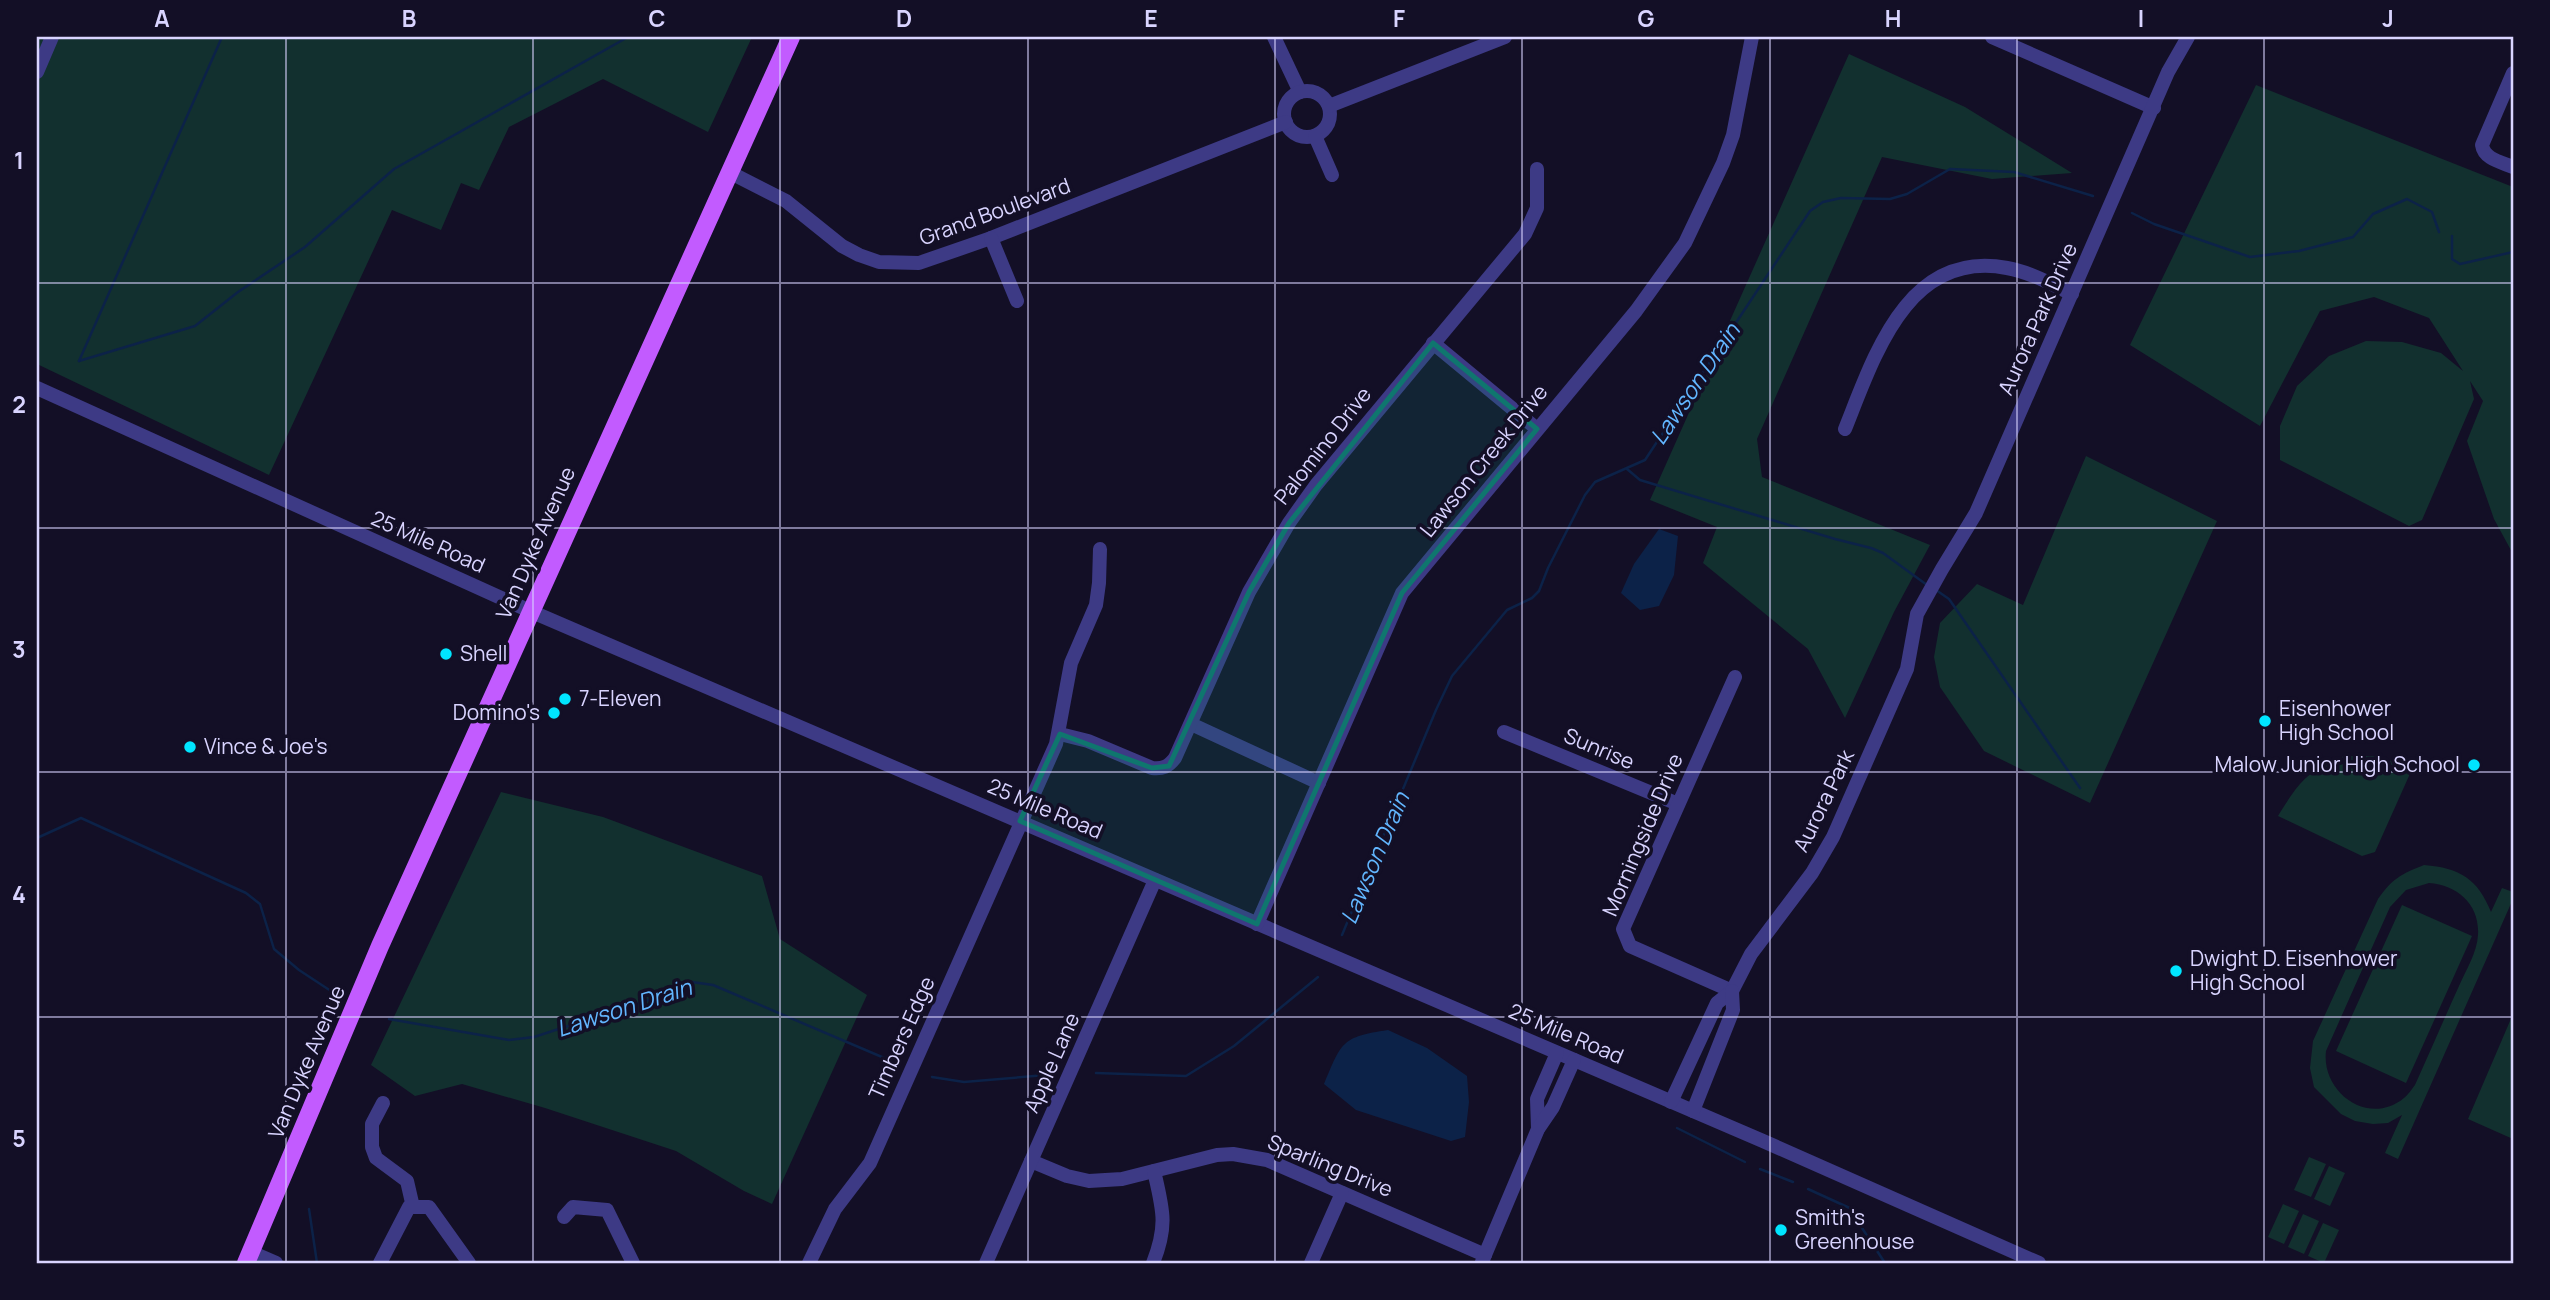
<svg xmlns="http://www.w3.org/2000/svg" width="2550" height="1300" viewBox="0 0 2550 1300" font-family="Manrope,sans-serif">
<rect width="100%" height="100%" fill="#130f26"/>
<g fill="#12302f" fill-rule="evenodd">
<polygon points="37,37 752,37 708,132 603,79 509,127 479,190 461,183 441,230 392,210 269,475 37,364"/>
<polygon points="1849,54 1965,107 2072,173 1992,179 1882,157 1757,439 1762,477 1930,545 1894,612 1845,718 1808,649 1703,563 1717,527 1650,500"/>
<polygon points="2256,85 2513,187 2513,554 2494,519 2467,441 2483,401 2470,381 2474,399 2422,520 2409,526 2280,460 2280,426 2297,386 2329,356 2366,341 2402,342 2441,353 2463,371 2429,318 2374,297 2320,311 2260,426 2130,345"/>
<polygon points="2086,456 2217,521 2090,803 1984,751 1940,687 1934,657 1940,623 1977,584 2023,605"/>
<path d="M 2344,756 L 2374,756 L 2413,767 L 2375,852 L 2362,856 L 2278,816 C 2300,781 2305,773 2344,756 Z"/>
<polygon points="501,792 603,817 762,876 780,939 867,995 772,1204 744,1191 676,1151 545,1108 462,1084 415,1096 371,1065"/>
<path d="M 2424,865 C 2460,868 2478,879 2491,912 L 2502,888 L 2513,892 L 2513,899 L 2398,1159 L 2385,1153 L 2402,1115 L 2388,1123 L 2373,1124 L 2355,1121 L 2341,1114 L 2314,1087 L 2310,1068 L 2313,1041 L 2378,899 C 2392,879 2401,874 2424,865 ZM 2429,883 C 2458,885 2480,905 2478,935 C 2477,953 2466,970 2459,986 C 2444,1019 2430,1052 2415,1085 C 2412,1089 2408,1095 2404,1098 C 2369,1127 2321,1093 2326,1051 L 2390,907 L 2406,890 Z"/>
<polygon points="2402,905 2472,936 2406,1083 2336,1051"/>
<polygon points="2513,1014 2513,1139 2468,1119"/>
<polygon points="2309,1157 2326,1164 2311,1197 2294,1190"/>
<polygon points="2329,1166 2345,1173 2330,1206 2314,1199"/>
<polygon points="2283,1204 2299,1211 2284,1244 2268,1237"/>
<polygon points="2303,1214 2319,1221 2304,1254 2288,1247"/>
<polygon points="2323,1223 2339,1230 2324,1263 2308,1256"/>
</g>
<g fill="#0c2248">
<polygon points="1659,529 1678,536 1674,575 1659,606 1640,610 1621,593 1634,564"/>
<path d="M 1388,1030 L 1427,1048 L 1467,1076 L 1469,1102 L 1465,1137 L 1451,1141 L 1356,1110 L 1324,1084 C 1342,1042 1341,1037 1388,1030 Z"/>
</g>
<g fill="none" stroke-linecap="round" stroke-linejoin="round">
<g stroke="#0c2248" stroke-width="2.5">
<polyline points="2132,213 2154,224 2250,257 2299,251 2353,237 2373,214 2407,199 2432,212 2439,232"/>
<polyline points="2452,236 2452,259 2460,264 2513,252"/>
<polyline points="79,361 195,326 238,292 305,247 394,169 628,37"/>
<polyline points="79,361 222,37"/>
<polyline points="1627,469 1640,480 1835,539 1871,548 1883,553 1927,585"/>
<polyline points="1936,590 1949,599 2080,788"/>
<polyline points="37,838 81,818 246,893 260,904 274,949 299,970 340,997"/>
<polyline points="1342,935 1436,710 1452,676 1507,610 1532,598 1539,591 1548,568 1585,495 1595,482 1645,460 1810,211 1823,202 1841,198 1890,199 1907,194 1950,169 2014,172 2093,196"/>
<polyline points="389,1019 509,1040 534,1037 676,991 692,982 713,985 889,1060"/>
<polyline points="1096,1073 1186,1076 1234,1046 1318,977"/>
<polyline points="932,1077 964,1082 1046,1075"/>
<polyline points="1677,1128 1745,1162"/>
<polyline points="1760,1169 1793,1182"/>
<polyline points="1808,1189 1854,1210 1855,1214"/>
<polyline points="309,1209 317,1263"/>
<polyline points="1860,1225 1885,1263"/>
<polyline points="2395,1262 2397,1263"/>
</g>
<g stroke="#3d3a85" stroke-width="14">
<polyline points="1274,37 1300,92"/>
<polyline points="1992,37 2154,108"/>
<polyline points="37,72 52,37"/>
<path d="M 2513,73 L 2482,145 C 2484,159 2501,162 2513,167"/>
<circle cx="1307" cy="114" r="23"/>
<polyline points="1329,106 1505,37"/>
<polyline points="1315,136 1332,175"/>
<polyline points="729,172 786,201 842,246 859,255 879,262 919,263 991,238 1286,122"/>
<polyline points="991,238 1017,301"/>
<polyline points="1433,343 1537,429"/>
<polyline points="37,388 530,611 1763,1141 2039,1263"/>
<path d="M 1845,429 C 1874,357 1907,249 2007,268 C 2030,272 2051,284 2072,294"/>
<polyline points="1191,724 1319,783"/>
<polyline points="1504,732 1678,804"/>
<path d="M 1060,734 L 1088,741 L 1152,768 C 1163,769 1168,767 1175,758 L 1249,592 L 1289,523 L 1316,485 L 1525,234 L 1537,208 L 1537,169"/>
<polyline points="1257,924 1402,593 1636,311 1685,243 1723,163 1733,135 1752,37"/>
<polyline points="1732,991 1630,946 1623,929 1735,677"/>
<polyline points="1671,1102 1717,1003 1732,991 1751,954 1812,873 1833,837 1907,669 1917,614 1942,569 1976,513 2168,72 2188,37"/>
<polyline points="383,1103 372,1124 372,1147 376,1158 407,1181 413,1207"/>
<polyline points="1693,1111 1733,1010 1732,991"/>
<polyline points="1538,1129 1537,1099 1557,1053"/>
<polyline points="1031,1161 1067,1176 1089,1181 1122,1179 1217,1155 1233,1154 1267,1160 1485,1255"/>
<polyline points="564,1217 573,1207 607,1210 633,1263"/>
<polyline points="251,1252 276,1263"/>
<polyline points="1482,1262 1538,1129 1553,1107 1574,1060"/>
<polyline points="380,1263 409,1207 429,1207 469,1263"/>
<polyline points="809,1263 835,1209 870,1163 1056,744 1071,663 1096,605 1099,583 1100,549"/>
<polyline points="986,1263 1155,880"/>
<path d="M 1153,1263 C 1168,1225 1163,1210 1154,1171"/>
<polyline points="1311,1263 1342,1193"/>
</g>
<polyline stroke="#c25bff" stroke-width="18" points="246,1263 380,946 791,37"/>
</g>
<path fill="#0f766e" fill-opacity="0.2" stroke="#0f766e" stroke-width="5" stroke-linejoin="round" d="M 1433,343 L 1537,429 L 1402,593 L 1257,924 L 1020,821 L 1060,734 L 1152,768 L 1169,766 L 1249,592 L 1289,523 Z"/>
<path fill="none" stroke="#d9d4ff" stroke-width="2" stroke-opacity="0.55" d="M 286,37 L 286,1263M 533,37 L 533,1263M 780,37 L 780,1263M 1028,37 L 1028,1263M 1275,37 L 1275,1263M 1522,37 L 1522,1263M 1770,37 L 1770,1263M 2017,37 L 2017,1263M 2264,37 L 2264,1263M 37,283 L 2513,283M 37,528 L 2513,528M 37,772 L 2513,772M 37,1017 L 2513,1017"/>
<g fill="#00e5ff" stroke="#130f26" stroke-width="2.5">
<circle cx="446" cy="654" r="7"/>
<circle cx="565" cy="699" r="7"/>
<circle cx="554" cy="713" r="7"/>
<circle cx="2265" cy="721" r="7"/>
<circle cx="190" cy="747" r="7"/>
<circle cx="2474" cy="765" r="7"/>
<circle cx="2176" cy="971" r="7"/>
<circle cx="1781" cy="1230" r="7"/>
</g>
<g text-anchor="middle" stroke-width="7" stroke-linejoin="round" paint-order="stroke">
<g font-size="21" fill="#d9d4ff" stroke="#130f26">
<text transform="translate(995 212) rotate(-20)" y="7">Grand Boulevard</text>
<text transform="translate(2038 319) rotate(-66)" y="7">Aurora Park Drive</text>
<text transform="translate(1323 446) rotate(-52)" y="7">Palomino Drive</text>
<text transform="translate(1484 461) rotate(-51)" y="7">Lawson Creek Drive</text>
<text transform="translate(428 542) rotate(24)" y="7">25 Mile Road</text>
<text transform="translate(536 543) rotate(-66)" y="7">Van Dyke Avenue</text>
<text transform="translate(1599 749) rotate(23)" y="7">Sunrise</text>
<text transform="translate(1824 801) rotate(-64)" y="7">Aurora Park</text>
<text transform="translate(1045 809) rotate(23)" y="7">25 Mile Road</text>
<text transform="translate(1643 835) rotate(-67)" y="7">Morningside Drive</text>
<text transform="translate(1566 1034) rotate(23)" y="7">25 Mile Road</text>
<text transform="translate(902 1038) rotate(-66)" y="7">Timbers Edge</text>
<text transform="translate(307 1062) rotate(-67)" y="7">Van Dyke Avenue</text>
<text transform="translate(1052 1063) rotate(-66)" y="7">Apple Lane</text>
<text transform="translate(1330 1166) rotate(22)" y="7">Sparling Drive</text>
</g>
<g font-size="21" fill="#d9d4ff" stroke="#130f26" text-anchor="start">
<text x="460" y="661">Shell</text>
<text x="579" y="706">7-Eleven</text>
<text x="2279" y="716">Eisenhower<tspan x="2279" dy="24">High School</tspan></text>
<text x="540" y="720" text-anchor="end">Domino's</text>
<text x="204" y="754">Vince &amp; Joe's</text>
<text x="2460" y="772" text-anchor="end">Malow Junior High School</text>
<text x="2190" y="966">Dwight D. Eisenhower<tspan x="2190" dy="24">High School</tspan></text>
<text x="1795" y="1225">Smith's<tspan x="1795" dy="24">Greenhouse</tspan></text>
</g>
<g font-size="23" font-style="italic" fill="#62b6ff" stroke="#130f26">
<text transform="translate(1695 384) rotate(-56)" y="8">Lawson Drain</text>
<text transform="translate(1375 858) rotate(-67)" y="8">Lawson Drain</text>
<text transform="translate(624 1008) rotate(-18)" y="8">Lawson Drain</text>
</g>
</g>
<rect width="2550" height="1300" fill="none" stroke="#130f26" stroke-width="77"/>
<rect x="38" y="38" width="2474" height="1224" fill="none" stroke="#d9d4ff" stroke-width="2.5"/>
<g font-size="23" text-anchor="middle" font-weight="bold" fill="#d9d4ff">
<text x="162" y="27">A</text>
<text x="409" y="27">B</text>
<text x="657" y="27">C</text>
<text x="904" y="27">D</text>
<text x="1151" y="27">E</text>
<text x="1399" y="27">F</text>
<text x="1646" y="27">G</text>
<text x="1893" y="27">H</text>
<text x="2141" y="27">I</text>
<text x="2388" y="27">J</text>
<text x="19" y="169">1</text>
<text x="19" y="413">2</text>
<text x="19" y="658">3</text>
<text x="19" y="903">4</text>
<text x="19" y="1147">5</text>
</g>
</svg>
